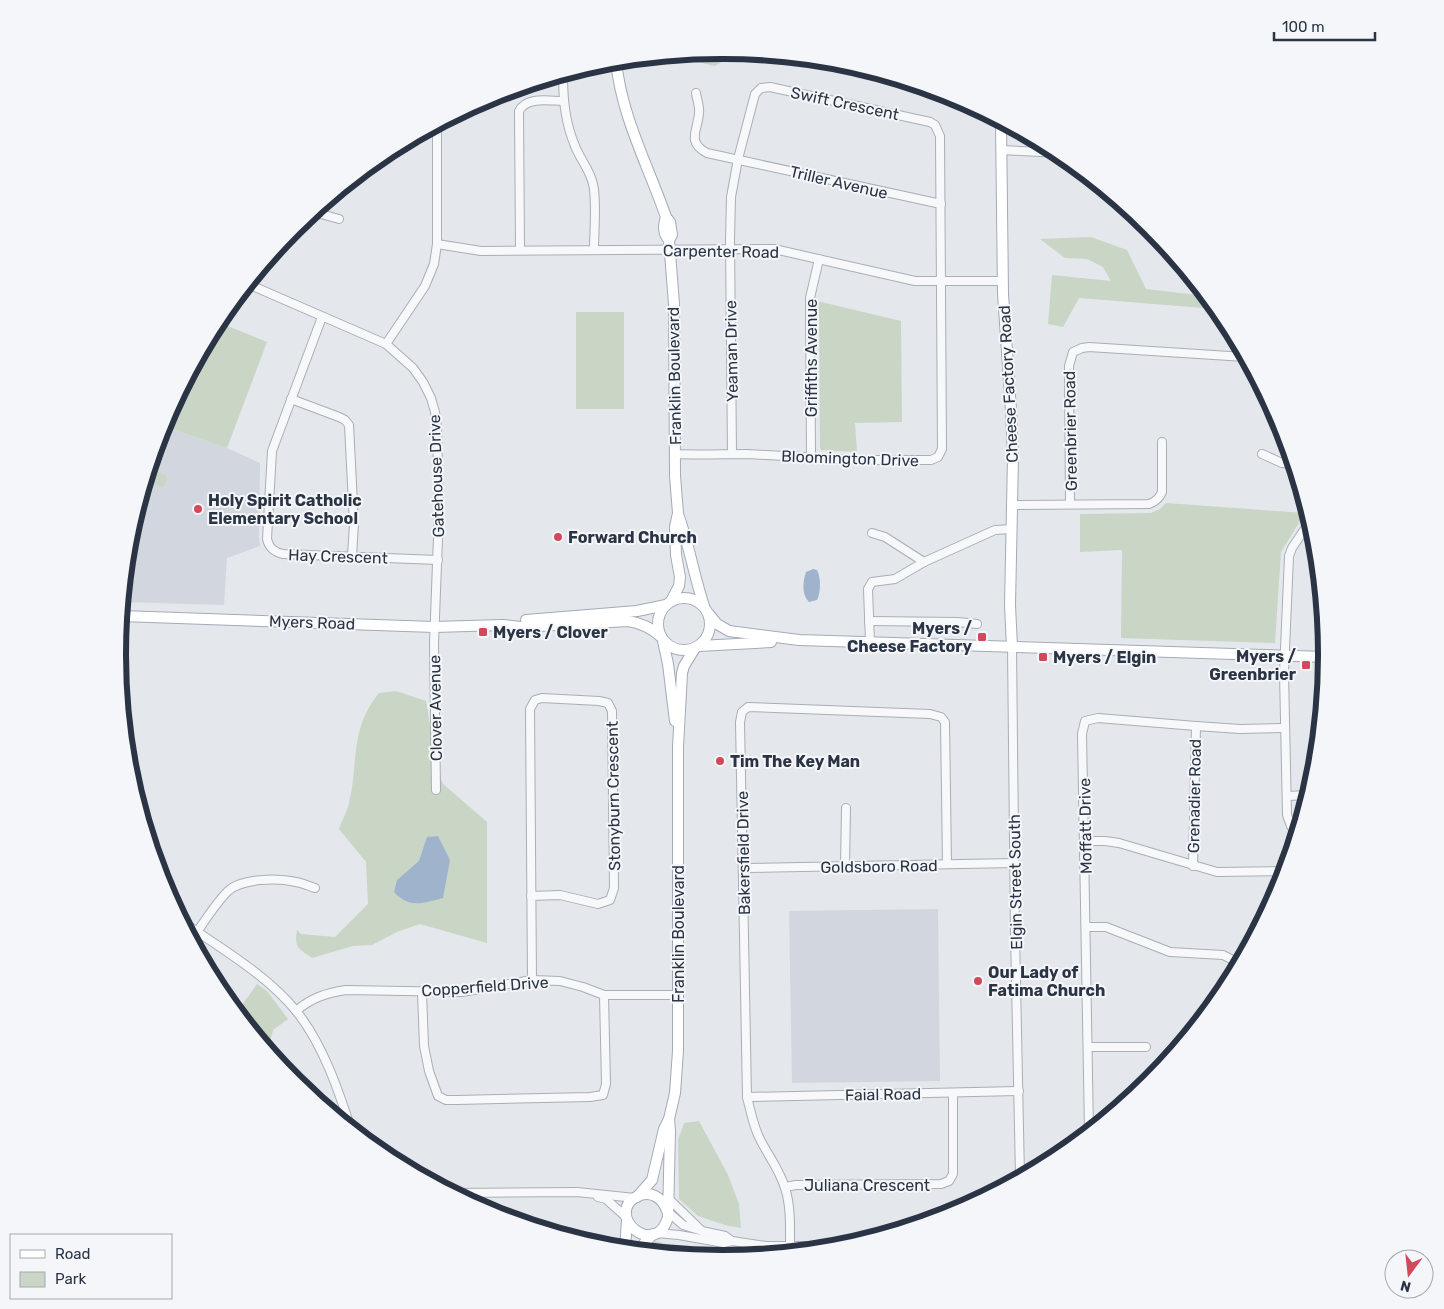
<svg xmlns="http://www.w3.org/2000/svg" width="1444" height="1309" viewBox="0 0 1444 1309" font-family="Rubik,sans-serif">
<rect width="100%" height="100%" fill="#e4e7ec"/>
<g fill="#d2d6de">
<polygon points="169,428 227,448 260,463 259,536 260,546 227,558 224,605 123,602 129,536 161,433"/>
<polygon points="938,909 940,1081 792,1083 789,911"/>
</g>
<g fill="#c9d6c5">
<polygon points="722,50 753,53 735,56 714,66 672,55"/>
<polygon points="1091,237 1127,250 1146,289 1206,296 1216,309 1079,298 1063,327 1048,324 1052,275 1111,281 1103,267 1087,259 1065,258 1040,239"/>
<polygon points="817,301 901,321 902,422 855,423 857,452 821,450 820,448 819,310"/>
<rect x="576" y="312" width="48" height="97"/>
<polygon points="218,322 267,342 227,448 169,428 161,433 164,423"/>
<polygon points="155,470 165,475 167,479 165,485 162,487 158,486 150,480"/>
<polygon points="1166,503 1305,513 1281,552 1275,643 1121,638 1122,550 1080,552 1080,514 1151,513 1160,509"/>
<path d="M 396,691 L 426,701 L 438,772 L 443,784 L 487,822 L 487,943 L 420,924 L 397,932 L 372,945 L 353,946 L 312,958 C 298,948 294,948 297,930 L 301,934 L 335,937 L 368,904 L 366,862 L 339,829 C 342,820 347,812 349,803 C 359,762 349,730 379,693 Z"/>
<polygon points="257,984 267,991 288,1019 273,1030 268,1050 237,1012"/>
<polygon points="699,1121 728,1175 739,1204 741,1228 725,1225 698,1216 679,1199 678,1140 684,1123"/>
<polygon points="647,1239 707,1254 735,1258 722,1259 644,1251"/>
</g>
<g fill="#9fb4cc">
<path d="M 813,569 L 817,570 C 821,578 821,592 817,600 L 809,602 C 801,594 803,581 806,572 Z"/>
<path d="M 438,836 L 450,860 L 443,898 C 424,903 409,909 394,892 L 397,880 L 419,861 L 427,837 Z"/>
</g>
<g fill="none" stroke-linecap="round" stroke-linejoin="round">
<defs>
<g id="minor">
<path d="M 563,74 C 563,99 565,122 575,146 C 580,159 590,170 593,184 C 597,201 594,231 594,249"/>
<path d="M 696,93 C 697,100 700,107 699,113 C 698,130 686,142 707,153 L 941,204"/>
<polyline points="1001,150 1059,153"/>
<polyline points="306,218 321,214 339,219"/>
<polyline points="437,244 481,251 774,249 915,281 1003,281"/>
<path d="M 520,250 L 519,111 C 527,96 549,101 563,101"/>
<polyline points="248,284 386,344 413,368 423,382 431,398 435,412 437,428 439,511 434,643 436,790"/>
<path d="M 322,317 L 272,451 L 267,539 C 269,548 274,552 283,554 L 438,560"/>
<polyline points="386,344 425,286 434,264 437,244 437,125"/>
<polyline points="291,399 339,417 345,420 349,425 354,524 352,556"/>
<path d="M 675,454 C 699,455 723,454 747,454 L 856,460 L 931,460 L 938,457 L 942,449 L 940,136 L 935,125 L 930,122 L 770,87 L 761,88 L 755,94 L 738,159 L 731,197 L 730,240 L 732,454"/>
<polyline points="1262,454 1282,463 1293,464"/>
<polyline points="811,458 810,298 819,259"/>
<polyline points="1070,504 1069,366 1073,352 1082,348 1089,347 1245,357"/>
<path d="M 1012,505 L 1149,504 C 1155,502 1159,499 1162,492 L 1162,442"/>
<polyline points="872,533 885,537 924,562"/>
<polyline points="869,621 958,622 977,624"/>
<polyline points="870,643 868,589 872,582 895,579 924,562 995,530 1011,529"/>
<polyline points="1012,647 1015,933 1020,1177"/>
<polyline points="1287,796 1308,795"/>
<polyline points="1296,834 1291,826 1287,815 1284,672 1289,556 1292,548 1310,521"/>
<polyline points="1085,841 1105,841 1119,843 1217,872 1285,871"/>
<polyline points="845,866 846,808"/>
<polyline points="1193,866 1196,726"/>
<polyline points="744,868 1015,863"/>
<polyline points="531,896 560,895 598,904 610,900 614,888 612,711 608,703 599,701 542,698 535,700 530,709 532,980"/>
<path d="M 183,922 C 222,949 267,975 297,1012 C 323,1045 338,1089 351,1129"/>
<polyline points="1087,927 1106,927 1170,952 1223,955 1237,962 1238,966"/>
<path d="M 197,932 C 206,919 216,903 228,891 C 242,878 278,878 296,882 C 302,883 309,886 315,888"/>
<polyline points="422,992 424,1046 429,1071 438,1096 446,1100 456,1100 590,1097 603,1095 606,1084 604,995"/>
<path d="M 296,1011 C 311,998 326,993 346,990 L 462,992 L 532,980 L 560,981 L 583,987 L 604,995 L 678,995"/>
<polyline points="1088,1047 1146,1047"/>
<polyline points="747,1097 1019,1091"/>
<polyline points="1089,1131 1082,734 1085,721 1098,718 1196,726 1240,729 1284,728"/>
<polyline points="785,1187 796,1185 941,1184 949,1181 953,1174 953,1093"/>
<polyline points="453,1193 577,1192 635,1198"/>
<polyline points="598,1197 606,1199 626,1217"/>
<polyline points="668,1198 702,1231"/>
<polyline points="667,1211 683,1225 702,1231 725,1236 732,1241 766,1246 844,1246"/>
<polyline points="656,1233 679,1235 724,1243 732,1241"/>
<path d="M 790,1246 C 790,1227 791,1206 785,1188 C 779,1168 766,1153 758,1135 C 753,1123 750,1110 747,1097 L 740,722 L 742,712 L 748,707 L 930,714 L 941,717 L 945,722 L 947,864"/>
</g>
<g id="major">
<path d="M 616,60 C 621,116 648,165 666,217 L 670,222 L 672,235 L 669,240"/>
<polyline points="1001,121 1003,294 1011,410 1013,457 1010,605 1012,647"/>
<path d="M 666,217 C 663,225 663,234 669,240 L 674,304 L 675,476 L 678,513 L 675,527 L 676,555 L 680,577 L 679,586 L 671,601"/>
<path d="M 678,514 C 689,544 694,576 704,606"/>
<circle cx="684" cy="624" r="26"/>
<polyline points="709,614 717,624 729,631 799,640 1326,657"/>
<path d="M 121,616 L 434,627 L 503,625 L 521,627 L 628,621 C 641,623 650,627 660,636"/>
<polyline points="526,620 637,611 666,605"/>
<polyline points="663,641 668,664 675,721"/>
<polyline points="699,646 771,642"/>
<polyline points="637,1197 652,1180 664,1129 669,1119 675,1093 678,1051 678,747 682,673 684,666 695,648"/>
<path d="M 667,1211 C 663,1198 650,1189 636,1197 C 604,1216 656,1260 668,1217 L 670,1131 L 669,1119"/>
<polyline points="625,1249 627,1220"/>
<polyline points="637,1251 653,1234"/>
</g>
</defs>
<use href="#minor" stroke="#a9aeb7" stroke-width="10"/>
<use href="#major" stroke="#a3abb8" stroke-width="12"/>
<use href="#minor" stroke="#f7f8fa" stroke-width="8"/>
<use href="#major" stroke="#fff" stroke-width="10"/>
</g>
<g fill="#d1495b" stroke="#f4f6f9" stroke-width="2">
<circle cx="198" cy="509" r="5"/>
<circle cx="558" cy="537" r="5"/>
<rect x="478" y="627" width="10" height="10" rx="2.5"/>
<rect x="977" y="632" width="10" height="10" rx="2.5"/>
<rect x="1038" y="652" width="10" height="10" rx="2.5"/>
<rect x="1301" y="660" width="10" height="10" rx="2.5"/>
<circle cx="720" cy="761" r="5"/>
<circle cx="978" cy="981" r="5"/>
</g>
<g text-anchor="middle" stroke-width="4" stroke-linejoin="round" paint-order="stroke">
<g font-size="16" fill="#2b3445" stroke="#f4f6f9">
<text transform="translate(845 103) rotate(12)" y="6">Swift Crescent</text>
<text transform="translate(839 182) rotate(13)" y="6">Triller Avenue</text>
<text transform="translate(721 251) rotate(1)" y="6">Carpenter Road</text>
<text transform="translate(731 351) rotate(-91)" y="6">Yeaman Drive</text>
<text transform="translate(811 358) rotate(-90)" y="6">Griffiths Avenue</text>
<text transform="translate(674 376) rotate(-91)" y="6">Franklin Boulevard</text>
<text transform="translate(1008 384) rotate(-93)" y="6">Cheese Factory Road</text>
<text transform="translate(1070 431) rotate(-91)" y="6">Greenbrier Road</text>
<text transform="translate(850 458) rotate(2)" y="6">Bloomington Drive</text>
<text transform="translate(436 476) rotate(-92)" y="6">Gatehouse Drive</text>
<text transform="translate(338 556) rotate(2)" y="6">Hay Crescent</text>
<text transform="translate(312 622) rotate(2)" y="6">Myers Road</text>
<text transform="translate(435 708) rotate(-91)" y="6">Clover Avenue</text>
<text transform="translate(613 796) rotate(-91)" y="6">Stonyburn Crescent</text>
<text transform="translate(1194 796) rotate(-89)" y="6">Grenadier Road</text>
<text transform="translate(1085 826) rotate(-91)" y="6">Moffatt Drive</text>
<text transform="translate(743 853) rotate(-91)" y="6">Bakersfield Drive</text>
<text transform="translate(879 866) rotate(-1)" y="6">Goldsboro Road</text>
<text transform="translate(1015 882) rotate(-91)" y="6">Elgin Street South</text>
<text transform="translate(678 934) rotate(-90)" y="6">Franklin Boulevard</text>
<text transform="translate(485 986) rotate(-4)" y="6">Copperfield Drive</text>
<text transform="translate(883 1094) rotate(-1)" y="6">Faial Road</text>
<text x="867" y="1191">Juliana Crescent</text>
</g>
<g font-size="16" font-weight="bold" fill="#2b3445" stroke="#f4f6f9" text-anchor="start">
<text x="208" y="506">Holy Spirit Catholic<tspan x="208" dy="18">Elementary School</tspan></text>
<text x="568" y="543">Forward Church</text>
<text x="972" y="634" text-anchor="end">Myers /<tspan x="972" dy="18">Cheese Factory</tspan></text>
<text x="493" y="638">Myers / Clover</text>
<text x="1296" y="662" text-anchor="end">Myers /<tspan x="1296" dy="18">Greenbrier</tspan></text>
<text x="1053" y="663">Myers / Elgin</text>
<text x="730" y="767">Tim The Key Man</text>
<text x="988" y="978">Our Lady of<tspan x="988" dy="18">Fatima Church</tspan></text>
</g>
</g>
<path d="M0 0H1444V1309H0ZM721 59H723A595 595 0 0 1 1318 654V655A595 595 0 0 1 723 1250H721A595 595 0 0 1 126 655V654A595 595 0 0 1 721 59Z" fill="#f4f6f9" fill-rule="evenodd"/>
<path fill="none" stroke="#2b3445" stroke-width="6" d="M721 59H723A595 595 0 0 1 1318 654V655A595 595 0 0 1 723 1250H721A595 595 0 0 1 126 655V654A595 595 0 0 1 721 59Z"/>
<rect x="10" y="1234" width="162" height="65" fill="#f4f6f9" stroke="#a4a8b1"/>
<rect x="20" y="1250" width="25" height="8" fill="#ffffff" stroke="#a4a8b1"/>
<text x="55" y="1259" font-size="15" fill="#2b3445">Road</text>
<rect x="20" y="1272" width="25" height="15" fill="#c9d6c5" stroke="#a4a8b1"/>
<text x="55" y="1284" font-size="15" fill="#2b3445">Park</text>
<g transform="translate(1409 1274) rotate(195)"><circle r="24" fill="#f4f6f9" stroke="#a4a8b1"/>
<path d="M0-4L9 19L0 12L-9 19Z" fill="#d1495b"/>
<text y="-8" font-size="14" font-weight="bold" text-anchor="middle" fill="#2b3445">N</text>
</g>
<path d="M1274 32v8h101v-8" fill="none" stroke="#2b3445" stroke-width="2.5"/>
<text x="1282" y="32" font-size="15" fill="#2b3445" stroke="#f4f6f9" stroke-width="4" paint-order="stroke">100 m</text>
</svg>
